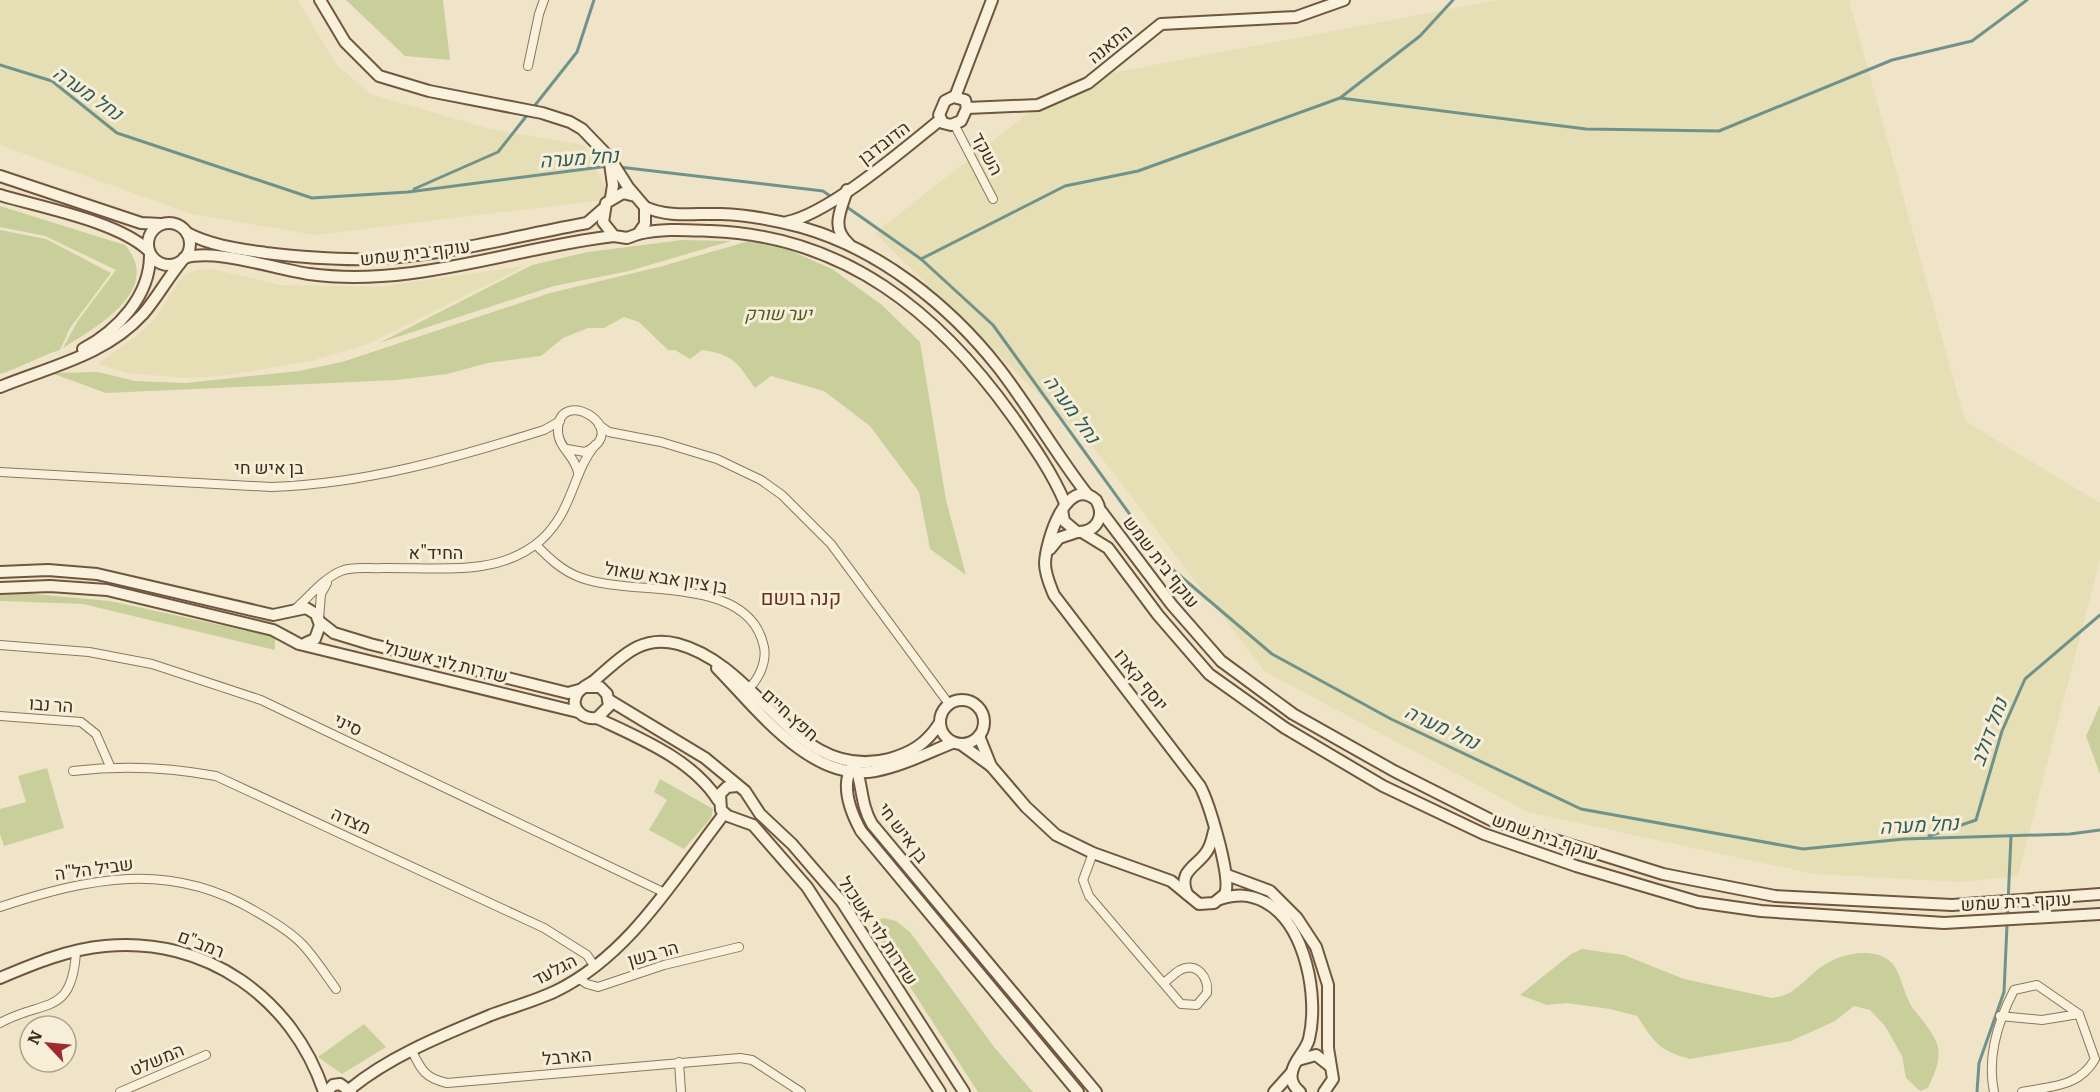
<svg xmlns="http://www.w3.org/2000/svg" width="2100" height="1092" viewBox="0 0 2100 1092" font-family="Literata,Heebo,serif">
<rect width="100%" height="100%" fill="#f0e4c8"/>
<g fill="#e6deb5">
<polygon points="0,0 298,0 335,63 370,94 490,129 584,145 611,199 315,235 191,214 0,145"/>
<polygon points="1497,0 1849,0 1965,421 2100,503 2100,559 2018,876 1960,882 1814,874 1528,812 1264,671 1097,452 875,233 1069,81"/>
<polygon points="525,266 368,344 311,361 223,376 186,378 126,373 98,364 135,337 154,320 180,280 186,274 197,270 212,269 281,285 379,287"/>
</g>
<g fill="#c9cf9b">
<polygon points="346,0 443,0 450,60 405,56"/>
<path d="M 0,206 L 125,245 C 164,290 96,327 63,348 L 77,322 L 116,270 L 45,236 L 0,227 Z"/>
<path d="M 0,230 L 46,239 L 111,273 L 70,328 L 60,350 C 39,356 21,368 0,374 Z"/>
<polygon points="682,240 731,241 629,271 554,286 379,343 532,265 588,252"/>
<path d="M 749,241 L 789,250 L 832,269 L 882,305 L 920,342 L 946,500 L 966,575 L 930,549 L 919,492 L 870,426 L 824,391 L 771,376 L 755,388 C 737,363 735,355 702,350 L 690,359 L 675,350 L 668,350 L 639,322 L 624,317 L 604,328 L 588,328 L 563,338 L 541,356 L 488,363 L 447,374 L 397,380 L 106,393 L 51,373 L 98,372 L 135,381 L 186,383 L 299,371 L 342,362 L 550,293 L 659,267 Z"/>
<polygon points="13,592 110,601 275,637 275,650 83,604 0,601 0,594"/>
<polygon points="2100,705 2100,774 2086,736"/>
<polygon points="47,768 64,828 4,846 0,834 0,809 26,802 18,776"/>
<polygon points="660,779 713,809 711,818 684,849 649,830 667,800 654,792"/>
<polygon points="884,918 896,921 910,932 994,1047 1033,1092 978,1092 879,939 873,928 875,921"/>
<path d="M 1582,949 L 1624,955 L 1684,979 L 1772,998 C 1795,996 1804,979 1821,967 C 1839,954 1873,946 1891,962 C 1901,971 1904,998 1915,1011 C 1941,1043 1946,1050 1928,1088 L 1920,1091 L 1906,1078 L 1902,1056 L 1885,1026 L 1870,1010 L 1854,1006 L 1835,1021 L 1791,1041 L 1690,1059 C 1658,1050 1655,1043 1637,1016 L 1610,1009 L 1566,1003 L 1547,1005 L 1520,995 L 1571,954 Z"/>
<polygon points="364,1024 386,1047 342,1074 318,1057"/>
</g>
<g fill="none" stroke-linecap="round" stroke-linejoin="round">
<g stroke="#6f938a" stroke-width="3">
<polyline points="0,65 52,81 117,133 312,198 408,192 609,166"/>
<polyline points="1340,98 1586,129 1719,131 1892,60 1972,41 2027,0"/>
<polyline points="532,109 577,52 594,0"/>
<polyline points="619,167 823,191 833,198"/>
<polyline points="414,189 498,152 528,114"/>
<polyline points="844,205 921,259 993,325 1165,563 1272,654 1391,719 1581,809 1803,849 1904,839 2070,834 2100,830"/>
<polyline points="921,259 1065,186 1138,171 1340,98 1420,36 1453,0"/>
<polyline points="1929,836 1976,820 2002,731 2025,679 2100,615"/>
<polyline points="1977,1092 1979,1063 2004,992 2011,836"/>
</g>
<defs>
<g id="street">
<polyline points="528,66 539,14 544,0"/>
<polyline points="954,124 993,199"/>
<polyline points="599,425 609,432 661,442 717,459 761,480 782,495 831,544 949,704"/>
<path d="M 567,449 L 585,452 C 635,429 556,383 558,432 C 558,447 576,457 578,473"/>
<path d="M 0,472 L 271,487 C 365,484 455,458 544,430 L 560,421"/>
<path d="M 536,545 C 549,558 561,570 579,577 C 632,598 749,573 764,647 C 767,663 758,681 746,691"/>
<path d="M 295,609 C 309,597 324,578 341,571 C 353,566 370,569 382,568 C 436,567 498,578 541,540 C 573,511 572,474 595,445"/>
<polyline points="319,619 321,594 327,583"/>
<polyline points="0,645 89,652 152,664 261,700 663,892"/>
<polyline points="0,716 81,722 96,734 110,766"/>
<path d="M 73,771 C 122,765 168,767 216,776 L 544,928 L 587,955 L 595,967"/>
<path d="M 1093,853 L 1083,880 L 1089,896 L 1181,1004 L 1197,1005 L 1207,993 C 1209,978 1197,961 1180,970 C 1175,973 1169,979 1164,983"/>
<path d="M 0,907 C 89,878 169,860 255,911 C 271,920 290,931 303,945 C 315,958 325,974 336,989"/>
<polyline points="578,978 587,984 598,987 664,965 739,947"/>
<polyline points="2000,1016 2042,1020 2079,1014"/>
<path d="M 0,1023 C 43,999 72,1017 76,952"/>
<path d="M 412,1051 C 421,1070 425,1078 447,1083 L 740,1058 L 752,1060 L 801,1092"/>
<polyline points="679,1062 681,1092"/>
<polyline points="120,1092 206,1055"/>
<path d="M 1994,1092 C 1987,1058 1998,1021 2014,990 L 2037,985 L 2079,1014 L 2095,1059 C 2079,1087 2052,1086 2022,1092"/>
</g>
<g id="secondary">
<polyline points="320,0 345,42 379,76 429,91 542,113 570,122 582,129 609,157 628,187 645,207 645,224 638,234 627,238 614,236 603,222 606,203 623,193 635,196"/>
<polygon points="953,97 965,100 967,108 961,121 951,125 943,123 939,115 945,101"/>
<polyline points="955,97 992,0"/>
<polyline points="967,108 1038,105 1088,83 1161,24 1296,17 1344,0"/>
<polyline points="610,163 613,185 611,198"/>
<polyline points="0,176 141,223 161,224"/>
<path d="M 847,190 C 841,210 830,228 849,244"/>
<path d="M 0,195 C 43,208 116,221 148,250"/>
<path d="M 645,207 C 669,218 695,213 721,214 C 748,215 775,220 801,227 C 879,249 949,305 998,367 C 1030,408 1055,453 1087,494"/>
<path d="M 787,222 C 830,213 904,149 940,120"/>
<circle cx="169" cy="244" r="21"/>
<path d="M 187,233 C 212,246 239,249 266,253 C 300,257 336,260 371,259 C 443,256 516,236 587,223 L 603,209"/>
<path d="M 638,234 C 662,228 686,230 711,231 C 845,236 938,312 1013,417 C 1032,444 1052,472 1065,503"/>
<path d="M 184,258 C 216,248 274,269 309,274 C 413,288 512,248 614,236"/>
<path d="M 83,349 C 118,330 150,296 150,255"/>
<path d="M 0,387 C 49,367 106,355 143,314 C 157,298 167,279 181,262"/>
<polyline points="1101,511 1172,605 1221,661 1293,714 1394,771 1491,820 1663,874 1775,896 1952,905 2100,894"/>
<polyline points="1082,532 1108,548 1158,615 1209,674 1285,728 1383,786 1484,834 1576,866 1698,902 1761,911 1944,923 2100,914"/>
<polyline points="1050,549 1059,538 1077,532"/>
<polyline points="0,572 48,570 97,574 273,615 306,608 316,614 320,625 315,639 306,643"/>
<polyline points="0,588 50,586 107,590 273,630 299,644 578,712"/>
<polyline points="320,622 334,633 370,644 568,693 579,690"/>
<path d="M 717,668 C 756,708 812,783 875,771 C 902,766 927,753 952,743"/>
<path d="M 584,687 L 600,687 L 607,694 L 609,706 L 597,718 C 583,720 569,708 577,694 C 581,687 589,685 595,680 C 621,658 640,634 678,644 C 761,666 795,783 889,759 C 911,753 926,744 939,724"/>
<circle cx="962" cy="722" r="22"/>
<polyline points="609,700 705,758 745,791 760,814 792,844 842,902 964,1092"/>
<path d="M 597,718 C 639,738 692,759 718,800"/>
<polyline points="979,736 991,766"/>
<path d="M 962,745 L 991,766 L 1026,807 L 1056,835 L 1093,853 L 1171,881 L 1199,904 L 1214,903 L 1225,894 C 1232,878 1209,803 1200,786 L 1054,595 C 1050,585 1045,575 1045,563 C 1046,542 1066,474 1096,500 C 1106,516 1096,533 1077,532 L 1064,521 L 1062,510"/>
<path d="M 854,763 C 863,783 860,804 872,824 L 1096,1092"/>
<path d="M 854,763 C 839,784 850,811 861,831 L 1078,1092"/>
<polyline points="737,786 727,787 720,794 721,810 728,816 753,825 807,887 940,1092"/>
<polyline points="1227,875 1270,891 1297,918 1316,947 1328,985 1328,1048 1333,1079 1324,1092"/>
<path d="M 1187,894 C 1178,872 1194,868 1205,854 C 1211,847 1212,839 1214,831"/>
<path d="M 1220,899 C 1237,894 1249,894 1265,902 C 1306,924 1319,998 1309,1039 C 1306,1051 1294,1060 1292,1072 C 1290,1080 1294,1087 1300,1092"/>
<path d="M 0,978 C 33,964 69,949 105,946 C 205,936 293,998 324,1092"/>
<polyline points="1298,1060 1316,1055 1330,1066"/>
<path d="M 350,1089 C 390,1056 443,1035 491,1015 C 512,1007 535,1001 556,991 C 630,955 675,877 724,814"/>
<polyline points="327,1092 333,1085 340,1084 351,1092"/>
<polyline points="1274,1092 1292,1072"/>
</g>
</defs>
<use href="#street" stroke="#8d765c" stroke-width="10"/>
<use href="#secondary" stroke="#6f573f" stroke-width="14"/>
<use href="#street" stroke="#faf1dc" stroke-width="8"/>
<use href="#secondary" stroke="#faf1dc" stroke-width="10"/>
</g>
<g text-anchor="middle" stroke-width="6" stroke-linejoin="round" paint-order="stroke">
<g font-size="18" fill="#3d2e20" stroke="#f7eed8">
<text transform="translate(1110 44) rotate(-39)" y="6">התאנה</text>
<text transform="translate(884 143) rotate(-37)" y="6">הדובדבן</text>
<text transform="translate(987 154) rotate(62)" y="6">השקד</text>
<text transform="translate(415 253) rotate(-7)" y="6">עוקף בית שמש</text>
<text x="269" y="474">בן איש חי</text>
<text x="436" y="559">החיד"א</text>
<text transform="translate(1161 562) rotate(52)" y="6">עוקף בית שמש</text>
<text transform="translate(666 578) rotate(9)" y="6">בן ציון אבא שאול</text>
<text transform="translate(446 662) rotate(14)" y="6">שדרות לוי אשכול</text>
<text transform="translate(1141 680) rotate(51)" y="6">יוסף קארו</text>
<text transform="translate(51 705) rotate(4)" y="6">הר נבו</text>
<text transform="translate(790 715) rotate(42)" y="6">חפץ חיים</text>
<text transform="translate(348 725) rotate(25)" y="6">סיני</text>
<text transform="translate(351 821) rotate(24)" y="6">מצדה</text>
<text transform="translate(903 833) rotate(53)" y="6">בן איש חי</text>
<text transform="translate(1545 837) rotate(19)" y="6">עוקף בית שמש</text>
<text transform="translate(94 869) rotate(-8)" y="6">שביל הל"ה</text>
<text transform="translate(2016 902) rotate(-3)" y="6">עוקף בית שמש</text>
<text transform="translate(878 931) rotate(56)" y="6">שדרות לוי אשכול</text>
<text transform="translate(201 944) rotate(21)" y="6">רמב"ם</text>
<text transform="translate(653 954) rotate(-16)" y="6">הר בשן</text>
<text transform="translate(555 970) rotate(-27)" y="6">הגלעד</text>
<text transform="translate(567 1057) rotate(-5)" y="6">הארבל</text>
<text transform="translate(157 1060) rotate(-23)" y="6">המשלט</text>
</g>
<g font-size="18" font-style="italic" fill="#4d5a26" stroke="#f7eed8">
<text x="778" y="320">יער שורק</text>
</g>
<g font-size="20" font-style="italic" fill="#2f5d5a" stroke="#f7eed8">
<text transform="translate(88 93) rotate(35)" y="7">נחל מערה</text>
<text transform="translate(579 158) rotate(-4)" y="7">נחל מערה</text>
<text transform="translate(1072 409) rotate(54)" y="7">נחל מערה</text>
<text transform="translate(1442 727) rotate(25)" y="7">נחל מערה</text>
<text transform="translate(1989 732) rotate(-70)" y="7">נחל דולב</text>
<text transform="translate(1919 825) rotate(-3)" y="7">נחל מערה</text>
</g>
<g font-size="20" fill="#6b2e1e" stroke="#f7eed8">
<text x="801" y="605">קנה בושם</text>
</g>
</g>
<g transform="translate(48 1044) rotate(296)"><circle r="28" fill="#f7eed8" stroke="#ada18e" stroke-width="1.5"/>
<path d="M0-4.5L10 22L0 15L-10 22Z" fill="#9e2a2b"/>
<text y="-9" font-size="16" font-weight="bold" text-anchor="middle" fill="#3d2e20">N</text>
</g>
</svg>
